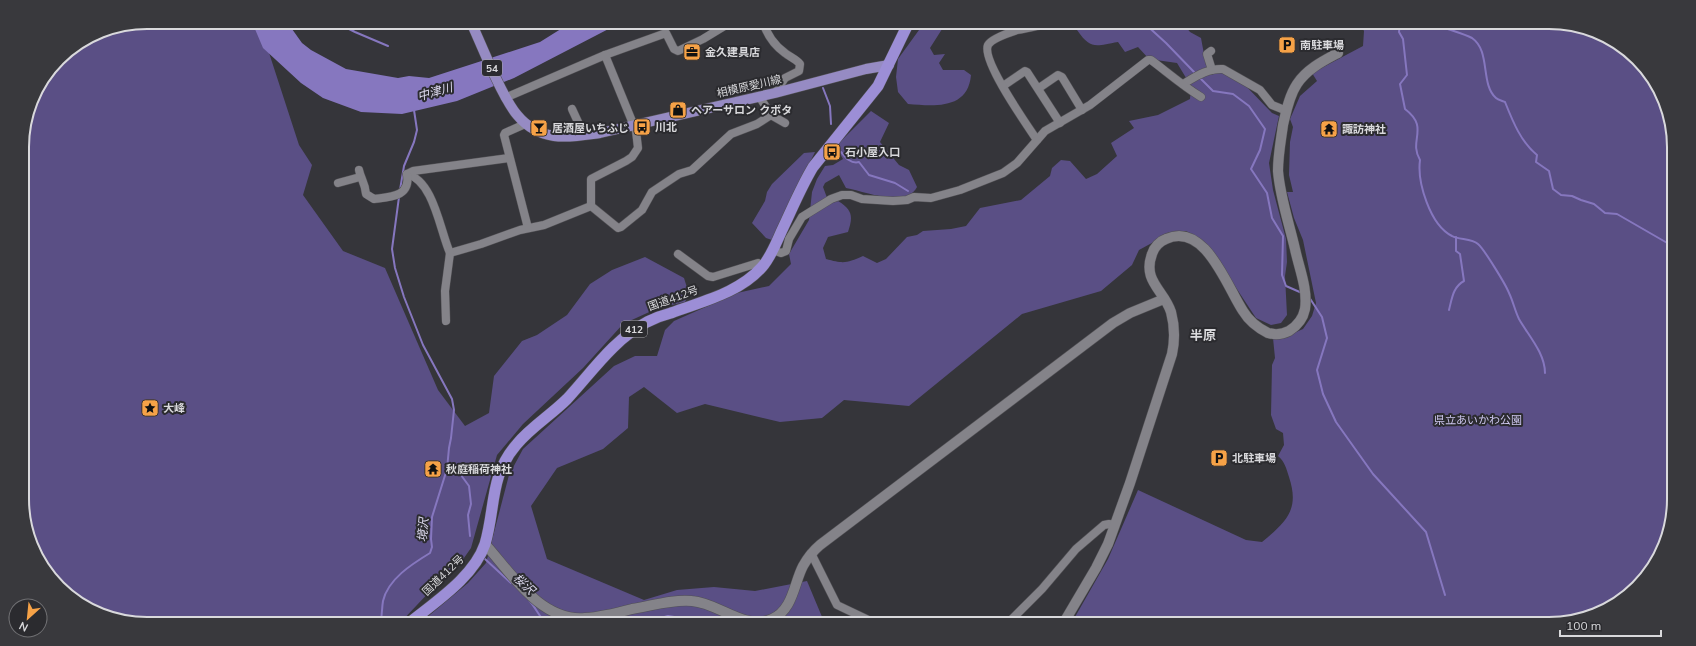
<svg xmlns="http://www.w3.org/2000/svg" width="1696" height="646" viewBox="0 0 1696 646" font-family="Mulish,'Noto Sans JP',sans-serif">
<rect width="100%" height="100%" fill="#35353a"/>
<g fill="#5a4f85">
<polygon points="147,22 259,22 299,145 312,165 303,195 343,251 385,268 438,390 465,426 489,413 494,376 522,341 537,335 567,315 590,284 612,270 645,257 684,278 689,294 685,302 658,308 623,324 583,368 523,424 497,455 471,548 459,565 445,579 434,587 399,624 147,624 106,617 53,581 24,523 22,138 35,91 64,53 99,31"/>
<path d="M 931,22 L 937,22 L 944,26 L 930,48 L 934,55 L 945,54 L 939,63 L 943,70 L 964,70 L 971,75 C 968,110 934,106 908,104 L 898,92 L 896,77 L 898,59 L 919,30 Z"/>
<path d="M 1091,22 L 1182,22 L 1190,32 L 1201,38 L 1206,65 L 1214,74 L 1222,71 L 1243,83 L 1272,113 L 1279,116 L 1269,163 L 1273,190 L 1286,239 L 1287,262 L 1285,276 L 1287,315 L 1281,323 L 1271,325 L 1256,318 L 1213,253 L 1202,240 L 1186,231 L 1172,232 L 1139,250 L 1132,265 L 1101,291 L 1022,314 L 909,406 L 844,400 L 822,418 L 780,422 L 705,404 L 677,413 L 644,387 L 629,397 L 628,428 L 603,449 L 557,468 L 531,506 L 547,559 L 644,600 L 677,590 L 714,587 L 755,591 L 807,581 L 825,624 L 419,624 L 468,583 L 486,563 L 509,475 L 523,449 L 614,366 L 635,356 L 657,356 L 665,330 L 674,321 L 737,293 L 769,286 L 791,264 L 789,254 L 809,220 L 812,192 L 817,179 L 825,166 L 833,165 L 843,159 L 837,149 L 839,143 L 871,111 L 889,123 L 880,142 L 899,165 L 909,170 L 917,187 C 906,209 864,191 846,188 L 839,175 L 825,183 L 823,187 L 829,203 L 838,201 C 853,210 853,217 848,232 L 828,237 L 823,248 L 826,259 C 844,264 847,263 863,256 L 877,263 L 886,259 L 907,237 L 917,235 L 923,231 L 951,229 L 966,226 L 980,208 L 1021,200 L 1050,176 L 1052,168 L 1061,160 L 1070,161 L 1086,179 L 1097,174 L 1117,156 L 1111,143 L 1134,128 L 1129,121 L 1158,115 L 1190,99 L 1191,86 L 1177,63 L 1149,59 L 1138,47 L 1125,52 L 1118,42 C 1095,46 1091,50 1077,30 Z"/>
<path d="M 1359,22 L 1549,22 L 1590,29 L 1643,65 L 1664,99 L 1673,130 L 1674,499 L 1667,540 L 1648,575 L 1625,598 L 1590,617 L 1557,624 L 1071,624 L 1108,559 L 1138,490 L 1246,540 L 1262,542 C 1286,522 1300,510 1289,477 C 1286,468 1285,462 1278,456 L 1284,445 L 1283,433 L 1276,429 L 1271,415 L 1272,365 L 1275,358 L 1273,338 L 1287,336 L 1303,329 L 1312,316 L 1316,303 L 1303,240 L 1294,218 L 1287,192 L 1293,192 L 1289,175 L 1290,142 L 1293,127 L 1290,119 L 1300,96 L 1317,81 L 1312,73 L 1363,46 L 1364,31 Z"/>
<polygon points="815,152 772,240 766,238 752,223 765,201 767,192 772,184 804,153"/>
</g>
<polygon fill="#8677bf" points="252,22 287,22 302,43 311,50 346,69 398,78 409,76 429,78 540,42 572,22 622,22 514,78 457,101 402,114 361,112 323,98 301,83 263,48"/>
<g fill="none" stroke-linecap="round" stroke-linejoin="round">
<g stroke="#8677bf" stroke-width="2">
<polyline points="1143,22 1166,43 1195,73"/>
<path d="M 1400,22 L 1399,32 L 1403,39 L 1407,75 L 1400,84 L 1405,109 C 1430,128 1408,140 1420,160 C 1417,182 1430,225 1452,236 C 1459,240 1472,238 1478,244 C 1484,249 1506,285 1509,293 C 1513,301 1515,311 1519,319 C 1528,335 1545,353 1545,373"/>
<path d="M 1443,22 L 1445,28 C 1453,31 1464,34 1472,38 C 1491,51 1480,84 1496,98 C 1498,100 1503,101 1505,102 C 1513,122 1521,142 1537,155 L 1536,162 L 1549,171 L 1553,189 L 1561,195 L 1572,196 L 1581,200 L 1594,204 L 1605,213 L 1617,214 L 1669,244 L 1673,252"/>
<polyline points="343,26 355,32 388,46"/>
<polyline points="1200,78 1213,91 1233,94 1249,106 1265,129 1260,150 1251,169 1267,193 1272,218 1283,236 1282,275 1286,286 1302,293"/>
<polyline points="823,88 830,106 831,124"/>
<path d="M 841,152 C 846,158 851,164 859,162 L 869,175 L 895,183 L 908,191"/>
<polyline points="400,190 404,166 414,142 417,130 414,110"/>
<polyline points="1309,297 1322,317 1327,338 1317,370 1323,394 1336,422 1373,474 1426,532 1445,595"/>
<path d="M 1449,310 C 1452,298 1453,287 1464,281 L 1460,254 L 1456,251 L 1456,237"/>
<polyline points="447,465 458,471 469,486 471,504 468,515 470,536"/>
<polyline points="485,559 511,583"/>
<path d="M 529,600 C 536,608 539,617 547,624"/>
<polyline points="599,621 611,624"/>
<path d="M 376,624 L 381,620 C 382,614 382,607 383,601 C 388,579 412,564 430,553 L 432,547 L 431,539 L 432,517 L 447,469 L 449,448 L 451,438 L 454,410 L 452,399 L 423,345 L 404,297 L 395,268 L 392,249 L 399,197"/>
<polyline points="558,624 567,621"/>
<polyline points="639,624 668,616 687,619 702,620 708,624"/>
</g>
<defs>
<g id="minor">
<path d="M 763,22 C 767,35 774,45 785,53 C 790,57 796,59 800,64 L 799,71 L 785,78 L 775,93"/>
<polyline points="1211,51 1207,54 1212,70"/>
<polyline points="605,55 666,33 674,49 678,51 703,39 731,22"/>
<path d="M 1183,84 C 1195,77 1208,68 1223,69 L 1260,90 L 1272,105 L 1287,111"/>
<polyline points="1003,86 1025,71 1027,72 1060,123"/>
<polyline points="1039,88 1058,75 1062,77 1082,110"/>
<polyline points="759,96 771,115 785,123"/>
<polyline points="505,98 605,55 636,131 638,148 632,157 626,161 591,179 591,206"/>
<polyline points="572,109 584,135"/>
<polyline points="525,124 505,133 504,135 528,228"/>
<path d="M 1037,140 C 1027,125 981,60 988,45 C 991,39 1011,32 1017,30 C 1023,29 1046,24 1051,24 C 1060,25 1066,25 1075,22"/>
<path d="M 509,158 L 413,171 L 407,174 C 434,181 440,231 450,253 L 481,244 L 520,230 L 544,225 L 591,206 L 618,228 L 621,227 L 642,210 L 652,192 L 679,174 L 692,170 L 731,134 L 757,124 L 771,115"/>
<path d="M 359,170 C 361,180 365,182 366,194 L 374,199 C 390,197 411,197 407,174"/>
<polyline points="338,183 360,177"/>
<path d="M 773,250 L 781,253 L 786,251 L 789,239 L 802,217 L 831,199 L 842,195 L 851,195 L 862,199 L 893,201 L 907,200 L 914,197 L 931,198 L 960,190 L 1003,173 L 1017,163 L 1045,131 L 1090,105 L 1148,60 L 1151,60 C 1167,72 1183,86 1201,97"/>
<polyline points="678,254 708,276 713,277 758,263 762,267"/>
<polyline points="446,321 445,291 450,253"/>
<polyline points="811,553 837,605 877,624"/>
<polyline points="1007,624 1042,589 1076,549 1104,525 1109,524 1115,525"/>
</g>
<g id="tertiary">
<path d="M 485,544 C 511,573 541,622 585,618 C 601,617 617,613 632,609 C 652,606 672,599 692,601 C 719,603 745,631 772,619 C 793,610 794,583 803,566 C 808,557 813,551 820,545 L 1113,323 L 1130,313 L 1164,299"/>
<path d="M 1063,624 L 1096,568 L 1108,544 L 1130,483 L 1172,354 C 1175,340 1175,327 1171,312 C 1164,290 1142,281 1152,254 C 1154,247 1160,241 1166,239 C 1205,221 1227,287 1243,311 C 1249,321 1258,328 1268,333 C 1275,335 1283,334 1289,331 C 1297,326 1303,319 1305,309 C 1308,289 1299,268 1295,249 C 1289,223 1280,197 1278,171 C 1278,155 1281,140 1283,125 C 1286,112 1289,96 1297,84 C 1307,69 1323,61 1338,53"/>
</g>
<path id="primary" d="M 471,22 C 478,38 485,54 492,70 C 506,99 518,131 554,136 C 570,138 585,135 600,133 L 775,93 L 866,69 L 889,65"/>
<path id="trunk" d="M 408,624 C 435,602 474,577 485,544 C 496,507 489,476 517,444 C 531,427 551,415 567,399 C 592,372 613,340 647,322 C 655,318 663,315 671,313 C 703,301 739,293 762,267 C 771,257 776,243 782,230 C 792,209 801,187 813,167 L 878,86 L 909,22"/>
</defs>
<use href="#minor" stroke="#525155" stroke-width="9"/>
<use href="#tertiary" stroke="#525155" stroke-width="11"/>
<use href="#primary" stroke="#525155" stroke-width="11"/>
<use href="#trunk" stroke="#525155" stroke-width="12"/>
<use href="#minor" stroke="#848389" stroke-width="8"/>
<use href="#tertiary" stroke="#848389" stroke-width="10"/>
<use href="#primary" stroke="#968bc3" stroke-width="10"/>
<use href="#trunk" stroke="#9c8ed6" stroke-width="11"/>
</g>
<defs>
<symbol id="parking-square" viewBox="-11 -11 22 22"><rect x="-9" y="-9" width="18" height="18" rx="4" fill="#f6a247" stroke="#2b2b2f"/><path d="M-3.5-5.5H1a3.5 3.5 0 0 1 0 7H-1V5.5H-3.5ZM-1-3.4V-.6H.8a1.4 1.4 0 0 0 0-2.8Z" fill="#111"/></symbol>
<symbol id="office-square" viewBox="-11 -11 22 22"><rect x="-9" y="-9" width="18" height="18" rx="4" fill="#f6a247" stroke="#2b2b2f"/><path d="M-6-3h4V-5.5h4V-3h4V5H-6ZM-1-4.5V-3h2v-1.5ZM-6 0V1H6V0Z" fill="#111"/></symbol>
<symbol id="shop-square" viewBox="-11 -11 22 22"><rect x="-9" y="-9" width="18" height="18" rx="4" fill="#f6a247" stroke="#2b2b2f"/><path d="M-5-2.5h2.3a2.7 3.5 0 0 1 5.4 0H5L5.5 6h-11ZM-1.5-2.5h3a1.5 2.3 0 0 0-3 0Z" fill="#111"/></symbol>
<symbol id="bus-square" viewBox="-11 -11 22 22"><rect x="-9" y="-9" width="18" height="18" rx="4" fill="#f6a247" stroke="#2b2b2f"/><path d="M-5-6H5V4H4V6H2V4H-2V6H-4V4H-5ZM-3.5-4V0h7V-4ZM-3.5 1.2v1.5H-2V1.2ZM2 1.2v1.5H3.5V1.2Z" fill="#111"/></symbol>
<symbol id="bar-square" viewBox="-11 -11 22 22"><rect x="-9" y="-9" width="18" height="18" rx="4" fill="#f6a247" stroke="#2b2b2f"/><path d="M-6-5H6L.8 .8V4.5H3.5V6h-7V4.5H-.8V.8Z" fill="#111"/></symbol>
<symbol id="temple-square" viewBox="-11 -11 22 22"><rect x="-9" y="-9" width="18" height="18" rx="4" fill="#f6a247" stroke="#2b2b2f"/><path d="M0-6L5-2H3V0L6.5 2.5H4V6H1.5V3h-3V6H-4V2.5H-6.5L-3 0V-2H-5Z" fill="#111"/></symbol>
<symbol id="sight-square" viewBox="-11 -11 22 22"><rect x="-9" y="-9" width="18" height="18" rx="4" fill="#f6a247" stroke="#2b2b2f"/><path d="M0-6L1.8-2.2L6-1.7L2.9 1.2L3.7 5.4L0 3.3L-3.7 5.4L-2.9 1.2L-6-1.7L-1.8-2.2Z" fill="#111"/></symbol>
</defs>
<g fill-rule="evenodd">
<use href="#parking-square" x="1277" y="35" width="20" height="20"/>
<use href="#office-square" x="682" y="42" width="20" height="20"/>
<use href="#shop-square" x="668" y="100" width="20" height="20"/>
<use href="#bus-square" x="632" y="117" width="20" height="20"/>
<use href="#bar-square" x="529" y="118" width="20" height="20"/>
<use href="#temple-square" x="1319" y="119" width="20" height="20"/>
<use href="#bus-square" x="822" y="142" width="20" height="20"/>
<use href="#sight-square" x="140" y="398" width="20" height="20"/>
<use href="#parking-square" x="1209" y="448" width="20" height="20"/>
<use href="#temple-square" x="423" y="459" width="20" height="20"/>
</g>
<g text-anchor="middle" stroke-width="4" stroke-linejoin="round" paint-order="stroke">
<g fill="#2b2b2f" stroke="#a5a5a8" stroke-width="1">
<rect x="482" y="60" width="20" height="16" rx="3"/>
<rect x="621" y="321" width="26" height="16" rx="3"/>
</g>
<g font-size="10" font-weight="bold" fill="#d9d9dc">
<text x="492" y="72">54</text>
<text x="634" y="333">412</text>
</g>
<g font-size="11" font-weight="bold" fill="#d9d9dc" stroke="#2b2b2f" text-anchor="start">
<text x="1300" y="49">南駐車場</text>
<text x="705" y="56">金久建具店</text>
<text x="691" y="114">ヘアーサロン クボタ</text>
<text x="655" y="131">川北</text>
<text x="552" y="132">居酒屋いちふじ</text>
<text x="1342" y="133">諏訪神社</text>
<text x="845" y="156">石小屋入口</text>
<text x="163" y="412">大峰</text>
<text x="1232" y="462">北駐車場</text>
<text x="446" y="473">秋庭稲荷神社</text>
</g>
<g font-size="11" fill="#d9d9dc" stroke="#2b2b2f">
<text transform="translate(749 86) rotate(-13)" y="4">相模原愛川線</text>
<text transform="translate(673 298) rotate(-20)" y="4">国道412号</text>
<text transform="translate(443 575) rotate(-44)" y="4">国道412号</text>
</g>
<g font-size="11" fill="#cec7ef" stroke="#2b2b2f">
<text x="1478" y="424">県立あいかわ公園</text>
</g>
<g font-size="12" font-style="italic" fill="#dddaef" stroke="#2b2b2f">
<text transform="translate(435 92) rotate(-16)" y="4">中津川</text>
<text transform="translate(423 530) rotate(-85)" y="4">境沢</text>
<text transform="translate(524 584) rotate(43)" y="4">桜沢</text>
</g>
<g font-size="13" font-weight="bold" fill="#d9d9dc" stroke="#2b2b2f">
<text x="1203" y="340">半原</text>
</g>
</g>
<path d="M0 0H1696V646H0ZM147 29H1549A118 118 0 0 1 1667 147V499A118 118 0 0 1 1549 617H147A118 118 0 0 1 29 499V147A118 118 0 0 1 147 29Z" fill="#39393d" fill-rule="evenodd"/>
<path fill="none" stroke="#d9d9dc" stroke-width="2" d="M147 29H1549A118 118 0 0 1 1667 147V499A118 118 0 0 1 1549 617H147A118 118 0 0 1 29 499V147A118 118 0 0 1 147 29Z"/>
<g transform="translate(28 618) rotate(207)"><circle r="19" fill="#2b2b2f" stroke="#717174"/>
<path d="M0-3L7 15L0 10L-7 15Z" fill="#f6a247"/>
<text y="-6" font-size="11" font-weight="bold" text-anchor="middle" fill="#d9d9dc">N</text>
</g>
<path d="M1560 630v6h101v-6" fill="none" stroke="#d9d9dc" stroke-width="2"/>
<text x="1566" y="630" font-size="12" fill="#d9d9dc" stroke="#2b2b2f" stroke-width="3" paint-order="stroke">100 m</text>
</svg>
